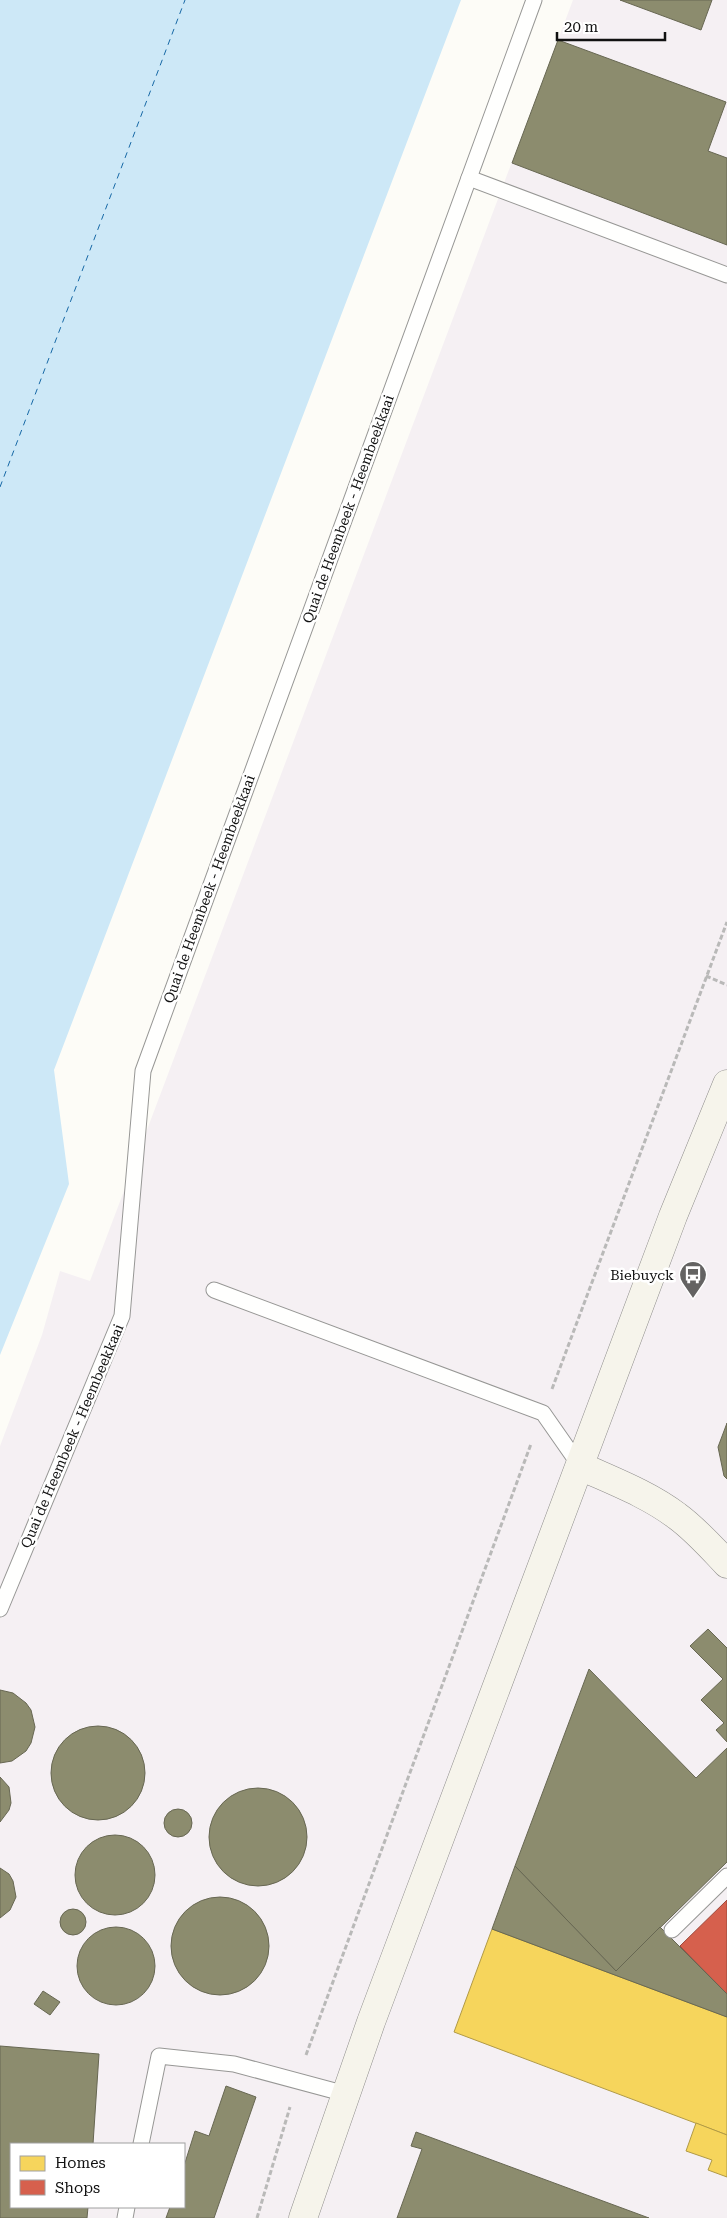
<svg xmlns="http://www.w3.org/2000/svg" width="727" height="2218" viewBox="0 0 727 2218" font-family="'Roboto Serif',serif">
<rect width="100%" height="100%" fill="#fdfcf7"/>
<path fill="#f5f0f3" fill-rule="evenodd" d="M 573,0 L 727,0 L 727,2218 L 0,2218 L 0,1446 L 42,1335 L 60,1271 L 90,1281 ZM 11,2144 L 184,2144 L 184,2207 L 11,2207 Z"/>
<polygon fill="#cde8f7" points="0,0 461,0 54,1070 69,1184 0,1355"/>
<g fill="#f6d55c" stroke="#b19a46">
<polygon points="492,1929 727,2017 727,2135 454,2032"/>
<polygon points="696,2123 727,2135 727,2177 708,2170 712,2160 686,2151"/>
</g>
<polygon fill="#d6604d" stroke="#9b483b" points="727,1900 727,1994 680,1946"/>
<g fill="#8c8c6e" stroke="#676752">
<polygon points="620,0 712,0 701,30"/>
<polygon points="558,40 726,102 708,151 727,158 727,245 512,163"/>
<polygon points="727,1423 727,1479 724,1476 718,1447"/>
<polygon points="708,1629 727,1648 727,1742 716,1730 724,1723 701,1700 723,1679 690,1646"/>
<polygon points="589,1669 696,1778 727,1748 727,1862 616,1971 515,1866"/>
<polygon points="0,1690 13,1693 26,1703 31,1710 35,1727 31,1743 26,1751 12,1761 0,1763"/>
<circle cx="98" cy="1773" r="47"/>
<polygon points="0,1777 9,1787 11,1803 9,1810 0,1822"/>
<circle cx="258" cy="1837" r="49"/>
<circle cx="178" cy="1823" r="14"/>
<circle cx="115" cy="1875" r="40"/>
<polygon points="515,1866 616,1971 660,1927 727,1994 727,2017 492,1929"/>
<polygon points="0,1868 9,1874 13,1881 16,1897 10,1910 0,1918"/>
<circle cx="220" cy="1946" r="49"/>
<circle cx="73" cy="1922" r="13"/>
<circle cx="116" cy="1966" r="39"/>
<polygon points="43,1991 60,2002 50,2015 34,2004"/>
<polygon points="0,2046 99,2054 93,2144 11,2144 11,2207 88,2207 87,2218 0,2218"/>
<polygon points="226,2086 256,2097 214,2218 166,2218 170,2207 184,2207 184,2166 195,2131 209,2136"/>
<polygon points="416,2132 649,2218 397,2218 422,2149 411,2146"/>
</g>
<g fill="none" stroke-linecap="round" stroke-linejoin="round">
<polyline stroke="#1768a6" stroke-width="1" stroke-dasharray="6 5" stroke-linecap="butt" points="0,487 185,0"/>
<defs>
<g id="lane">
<polyline points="469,178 727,275"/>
<polyline points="214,1290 543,1413 580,1466"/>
<polyline points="0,1609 122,1316 143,1071 534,0"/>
<polyline points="672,1930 727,1876"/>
<polyline points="141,2144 159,2056 234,2064 346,2094"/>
<polyline points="125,2218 127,2207"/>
</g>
<g id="secondary">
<path d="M 580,1466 C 613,1481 648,1494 677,1516 C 695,1529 711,1547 727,1564"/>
<polyline points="303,2218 371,2022 673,1216 727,1084"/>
</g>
</defs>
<use href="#lane" stroke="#979795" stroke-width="17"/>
<use href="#secondary" stroke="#8e8d8b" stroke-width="29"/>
<g stroke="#b9b9b8" stroke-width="3" stroke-dasharray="5 2.5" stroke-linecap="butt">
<polyline points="706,976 727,985"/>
<polyline points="552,1389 727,922"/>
<polyline points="306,2055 531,1444"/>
<polyline points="257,2218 290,2107"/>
</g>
<use href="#lane" stroke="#fffffe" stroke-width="15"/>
<use href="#secondary" stroke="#f6f4eb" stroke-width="28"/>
</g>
<defs>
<symbol id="bus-pin" viewBox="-11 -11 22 30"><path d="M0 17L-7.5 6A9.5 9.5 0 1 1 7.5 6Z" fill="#646362" stroke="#fff"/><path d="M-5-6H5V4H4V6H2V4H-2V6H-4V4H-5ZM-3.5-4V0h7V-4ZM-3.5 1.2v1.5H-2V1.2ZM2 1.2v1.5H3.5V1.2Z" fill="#fff"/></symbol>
</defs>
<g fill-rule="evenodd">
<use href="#bus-pin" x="677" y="1259" width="32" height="43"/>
</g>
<g text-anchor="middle" stroke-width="5" stroke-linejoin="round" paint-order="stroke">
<g font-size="14" fill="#111" stroke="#fff">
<text transform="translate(348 509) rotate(-70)" y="5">Quai de Heembeek - Heembeekkaai</text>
<text transform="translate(209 889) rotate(-70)" y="5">Quai de Heembeek - Heembeekkaai</text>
<text transform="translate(72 1436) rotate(-67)" y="5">Quai de Heembeek - Heembeekkaai</text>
</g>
<g font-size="14" fill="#111" stroke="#fff" text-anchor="end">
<text x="674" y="1280">Biebuyck</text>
</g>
</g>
<rect x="10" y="2143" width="175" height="65" fill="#ffffff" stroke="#a0a0a0"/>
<rect x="20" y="2156" width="25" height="15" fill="#f6d55c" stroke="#a0a0a0"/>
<text x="55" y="2168" font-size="15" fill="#111111">Homes</text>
<rect x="20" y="2180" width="25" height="15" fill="#d6604d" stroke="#a0a0a0"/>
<text x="55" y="2193" font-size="15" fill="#111111">Shops</text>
<path d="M557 32v8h108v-8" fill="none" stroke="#111111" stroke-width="2.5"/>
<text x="564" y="32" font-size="15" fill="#111111" stroke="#ffffff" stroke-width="4" paint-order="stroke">20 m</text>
</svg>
